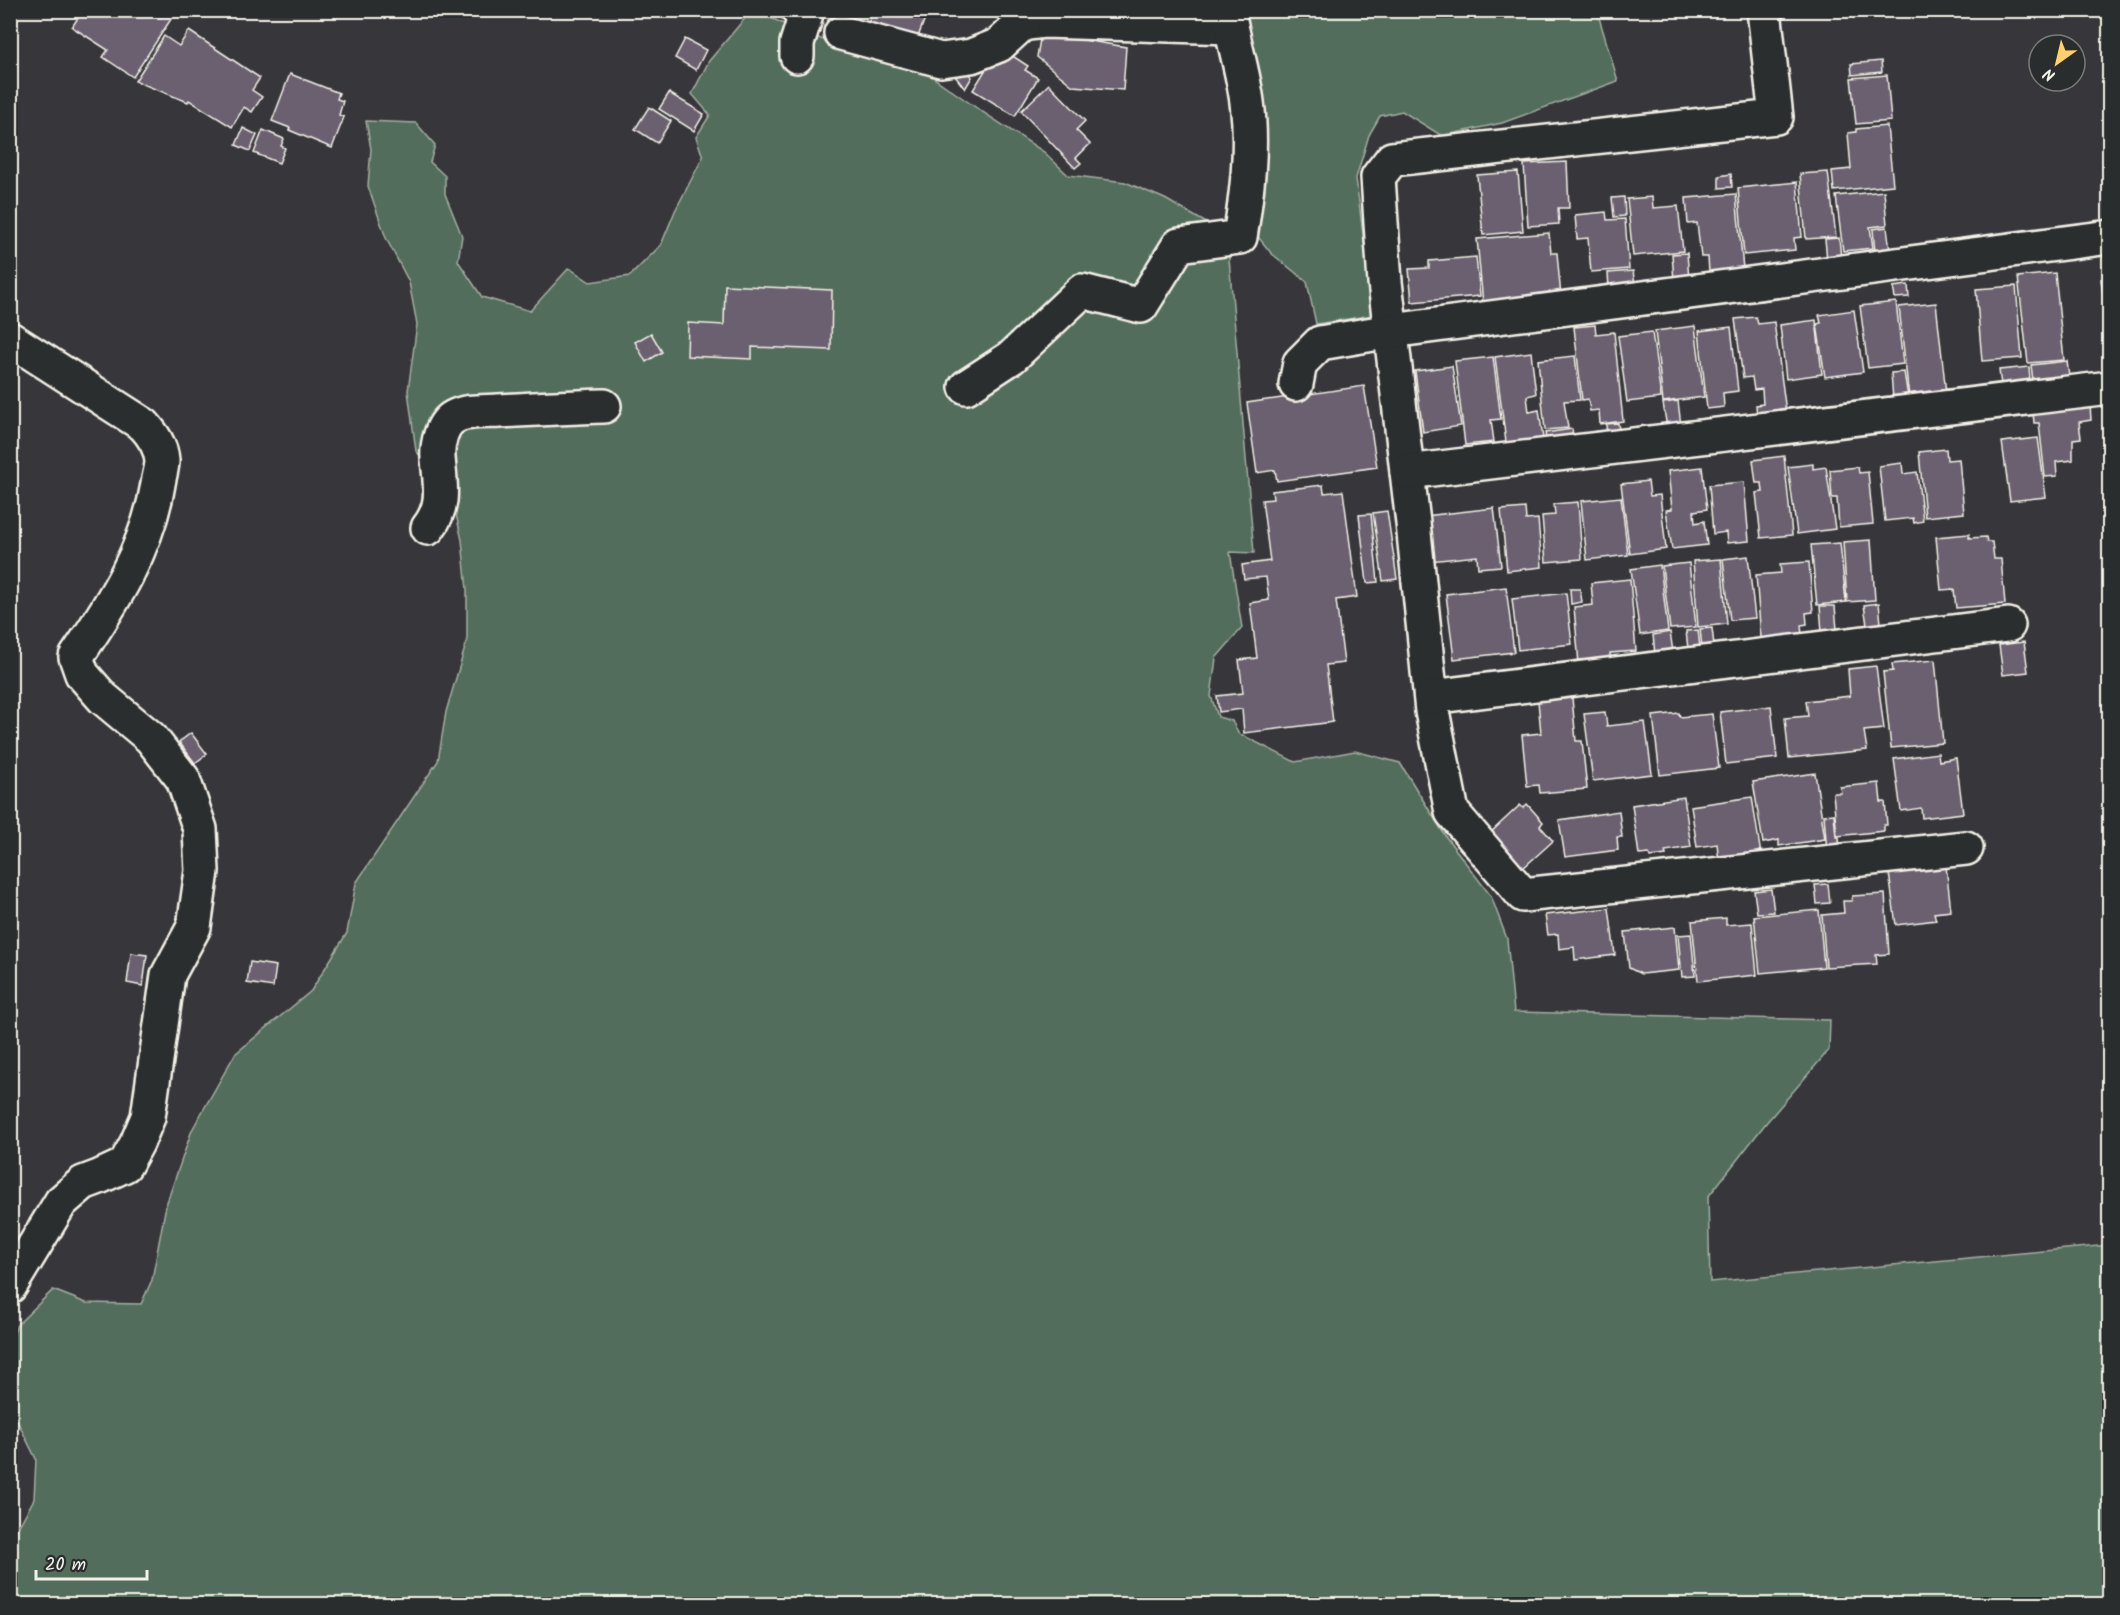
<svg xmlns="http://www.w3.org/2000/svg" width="2120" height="1615" viewBox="0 0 2120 1615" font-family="Kalam,sans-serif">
<rect width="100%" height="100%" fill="#37373b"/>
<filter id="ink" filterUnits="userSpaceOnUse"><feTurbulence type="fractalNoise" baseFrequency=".0167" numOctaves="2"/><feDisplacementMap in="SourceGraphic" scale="12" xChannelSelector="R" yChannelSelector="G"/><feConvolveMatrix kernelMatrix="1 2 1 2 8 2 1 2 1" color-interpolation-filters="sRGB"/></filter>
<g filter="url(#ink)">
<g fill="#536d5b" stroke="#a4afa2" stroke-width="1.5">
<polygon points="751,11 757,11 794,29 856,52 921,69 981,111 1044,152 1068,175 1125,182 1165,199 1227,235 1254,553 1230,552 1242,628 1216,658 1211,696 1218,717 1232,721 1238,733 1295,762 1355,751 1400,763 1446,837 1491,896 1507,939 1514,1012 1830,1020 1829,1050 1766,1123 1708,1197 1710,1282 2109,1245 2109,1604 11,1604 11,1536 15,1533 34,1499 36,1459 11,1408 11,1340 17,1325 53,1290 86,1303 141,1304 152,1280 166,1205 192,1130 235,1054 311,991 347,933 356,883 438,761 446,712 467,641 467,590 462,540 451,493 416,451 408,391 417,324 409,282 386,238 368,186 371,149 366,121 416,123 435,145 430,162 445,176 445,194 462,236 458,261 482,297 530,311 569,268 590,282 630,276 661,245 675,211 703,157 696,137 710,115 692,94 709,61"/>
<polygon points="1242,11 1597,11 1618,81 1502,123 1442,136 1402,111 1380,116 1369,135 1356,178 1373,315 1316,324 1307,282 1271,253 1255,233"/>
</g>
<g fill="#6a606f" stroke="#f4f1e8" stroke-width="1.5">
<polygon points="83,10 177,10 133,77 103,57 108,50 72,27"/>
<polygon points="873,10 928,10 918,37 906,33 902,42 866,29"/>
<polygon points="189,31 260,78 252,90 262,97 252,112 244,107 232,127 189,100 188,102 135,81 164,36 179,46"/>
<polygon points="1041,33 1126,47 1123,90 1073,86 1037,57"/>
<polygon points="685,39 706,50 696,70 675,58"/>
<polygon points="1005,51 1028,66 1025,70 1038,78 1015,116 973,90 994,56"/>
<polygon points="1881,61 1882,72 1852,75 1851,64"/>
<polygon points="961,64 972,77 965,89 952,72"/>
<polygon points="290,74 339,93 337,99 343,101 339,115 344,117 332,148 289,130 290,128 272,121"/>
<polygon points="1887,75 1891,121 1856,124 1851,78"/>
<polygon points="1049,84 1085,121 1076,130 1090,144 1076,158 1081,163 1075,168 1021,111"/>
<polygon points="669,93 704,114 694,131 659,109"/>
<polygon points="649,107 671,121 657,143 635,129"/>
<polygon points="1887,126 1893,185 1834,191 1832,171 1851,169 1848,133 1856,132 1856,129"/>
<polygon points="243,128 257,135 250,151 236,145"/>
<polygon points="263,130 284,139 281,146 285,148 279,163 254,153"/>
<polygon points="1567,162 1569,208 1558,208 1559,224 1528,226 1524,164"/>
<polygon points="1518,172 1523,231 1483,235 1477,175"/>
<polygon points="1828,172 1836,237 1806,239 1800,174"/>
<polygon points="1731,174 1732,187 1719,188 1719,176"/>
<polygon points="1797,182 1802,237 1794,238 1795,250 1744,255 1738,188"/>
<polygon points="1884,191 1887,225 1870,227 1873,248 1843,251 1836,196"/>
<polygon points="1736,194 1743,269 1709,272 1708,257 1701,257 1697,223 1688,224 1686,198"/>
<polygon points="1624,197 1625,216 1614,217 1612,198"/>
<polygon points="1652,197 1653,208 1678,206 1683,251 1633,256 1627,199"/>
<polygon points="1606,212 1607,220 1625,219 1629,269 1591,272 1588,238 1577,239 1575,215"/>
<polygon points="1887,227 1890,251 1875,253 1873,229"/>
<polygon points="1549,233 1551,253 1557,253 1561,297 1483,304 1477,239"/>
<polygon points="1839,238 1841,258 1827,260 1825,239"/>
<polygon points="1687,253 1689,280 1674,281 1672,254"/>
<polygon points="1476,257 1480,296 1412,302 1409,269 1429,268 1429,261"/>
<polygon points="1633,271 1635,285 1609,288 1608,273"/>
<polygon points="2055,273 2064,360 2028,363 2018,277"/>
<polygon points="2110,278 2110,333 2108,333 2101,279"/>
<polygon points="725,285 832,290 831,350 752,347 752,359 687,356 688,323 724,325"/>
<polygon points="1908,285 1909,297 1895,298 1893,287"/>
<polygon points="2016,286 2022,358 1982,361 1976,289"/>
<polygon points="1896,302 1903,364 1868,368 1860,306"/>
<polygon points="1936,303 1946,393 1909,397 1899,307"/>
<polygon points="1854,310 1863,372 1825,377 1817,324 1821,323 1819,315"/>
<polygon points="1756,317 1758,324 1774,322 1786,412 1757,417 1756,405 1763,404 1762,389 1754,390 1752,377 1743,378 1735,319"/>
<polygon points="1816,320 1822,374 1786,379 1780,325"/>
<polygon points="1595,325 1596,334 1614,332 1623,421 1600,424 1599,410 1590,411 1588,399 1582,400 1574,327"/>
<polygon points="1695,326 1704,397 1663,402 1655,331"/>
<polygon points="1731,327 1738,391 1723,393 1724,407 1707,409 1699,331"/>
<polygon points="1652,332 1661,398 1627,402 1618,336"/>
<polygon points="651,333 662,352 646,362 635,342"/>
<polygon points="1531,352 1536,394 1527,396 1529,412 1539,410 1544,446 1507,450 1495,357"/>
<polygon points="1575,356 1580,400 1564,401 1568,428 1545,430 1538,360"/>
<polygon points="1493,357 1501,419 1491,420 1494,442 1465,445 1455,361"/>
<polygon points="2067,361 2069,377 2033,381 2031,365"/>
<polygon points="1452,366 1461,426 1423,432 1415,371"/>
<polygon points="2029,367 2030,381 2001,385 1999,370"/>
<polygon points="1904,372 1908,397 1893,399 1891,373"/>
<polygon points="1364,386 1377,467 1277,481 1275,470 1257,473 1247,403"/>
<polygon points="1678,401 1681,426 1667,428 1663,403"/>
<polygon points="2090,405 2091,420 2079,422 2081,438 2073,439 2073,460 2056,462 2057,476 2045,477 2039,423 2034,423 2033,412"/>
<polygon points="1618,423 1620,437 1607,438 1606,424"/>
<polygon points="1572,429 1574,441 1547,444 1545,433"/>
<polygon points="2038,438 2046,497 2010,501 2002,442"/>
<polygon points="1946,449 1947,460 1959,459 1964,513 1925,517 1919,452"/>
<polygon points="1784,456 1792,535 1761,538 1756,493 1763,492 1762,483 1756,483 1753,460"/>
<polygon points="1902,463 1903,474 1917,472 1923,521 1914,523 1913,518 1885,521 1879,466"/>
<polygon points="1813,464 1813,469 1826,467 1835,529 1797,534 1788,467"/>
<polygon points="1702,467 1707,509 1694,511 1695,523 1704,521 1707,545 1672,549 1666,510 1672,509 1668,471"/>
<polygon points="1858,467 1859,473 1868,472 1873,524 1839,527 1837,498 1832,498 1830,470"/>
<polygon points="1648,481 1650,496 1660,495 1666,549 1630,554 1621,484"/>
<polygon points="1744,482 1749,541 1727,543 1726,532 1713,534 1709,485"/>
<polygon points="1323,485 1324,493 1343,491 1357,597 1336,600 1344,663 1326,665 1333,722 1244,733 1242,709 1219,712 1217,696 1243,693 1239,660 1257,658 1250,603 1269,600 1266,577 1244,579 1242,565 1270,561 1262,500 1273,499 1272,491"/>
<polygon points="1621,497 1628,555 1587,560 1581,501"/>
<polygon points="1578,502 1582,559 1546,562 1542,516 1555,515 1554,504"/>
<polygon points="1494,508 1501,566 1478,568 1477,556 1430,561 1425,516"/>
<polygon points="1525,508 1526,520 1538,519 1542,567 1507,571 1501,510"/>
<polygon points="1387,511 1397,579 1383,581 1373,513"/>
<polygon points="1371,514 1378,582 1367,583 1359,515"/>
<polygon points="1969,534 1969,538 1986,537 1987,542 1992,542 1994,559 2001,559 2005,604 1956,608 1954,589 1941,590 1936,537"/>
<polygon points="1871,540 1875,600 1847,602 1843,542"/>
<polygon points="1840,543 1846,602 1817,605 1811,545"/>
<polygon points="1748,556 1755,618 1730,620 1723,559"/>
<polygon points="1721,559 1727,624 1698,627 1693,561"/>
<polygon points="1809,562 1813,612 1806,613 1807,624 1801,625 1802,635 1761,638 1756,575 1781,573 1780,564"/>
<polygon points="1689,563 1696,627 1670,629 1662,566"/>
<polygon points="1660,565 1668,631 1640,635 1631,569"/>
<polygon points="1630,579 1636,651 1610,653 1611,662 1579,664 1574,607 1593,605 1591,583"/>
<polygon points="1506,587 1514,652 1454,659 1446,594"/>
<polygon points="1570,589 1580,589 1582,602 1571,604"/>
<polygon points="1566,593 1572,644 1518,650 1512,599"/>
<polygon points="1879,603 1881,624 1867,625 1864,605"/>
<polygon points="1820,606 1835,606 1837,630 1822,632"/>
<polygon points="1712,628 1714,646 1702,648 1700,629"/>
<polygon points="1698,630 1700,648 1688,649 1686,631"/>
<polygon points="1670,632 1673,652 1655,654 1653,635"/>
<polygon points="2024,642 2028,672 2003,675 1999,645"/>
<polygon points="1935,660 1943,743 1891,748 1883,672 1893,671 1892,664"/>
<polygon points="1876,666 1884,729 1864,731 1867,750 1789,758 1785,718 1808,716 1806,701 1850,696 1848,669"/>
<polygon points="1572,698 1576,741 1582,741 1587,789 1540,793 1539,785 1527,786 1522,735 1541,733 1538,701"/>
<polygon points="1771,706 1777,758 1726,764 1720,712"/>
<polygon points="1605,712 1607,726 1645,722 1652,774 1593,781 1584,714"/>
<polygon points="1679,713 1680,717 1712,714 1719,768 1660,775 1653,716"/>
<polygon points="191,733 207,754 195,763 179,742"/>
<polygon points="1938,753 1939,761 1956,758 1963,813 1922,818 1921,808 1901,811 1894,759"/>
<polygon points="1815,773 1825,839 1779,846 1779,840 1763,843 1753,782"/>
<polygon points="1879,783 1881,802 1885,802 1887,825 1884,825 1884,831 1837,836 1833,793 1841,793 1840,787"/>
<polygon points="1684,797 1691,847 1665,851 1666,855 1650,857 1649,854 1639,855 1632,805"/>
<polygon points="1752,797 1761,855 1719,861 1717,844 1697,847 1691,806"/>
<polygon points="1527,804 1543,822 1540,826 1553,841 1522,869 1489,834 1520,805 1523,808"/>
<polygon points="1619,811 1622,837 1617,837 1618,850 1565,857 1559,820"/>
<polygon points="1834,814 1836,837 1839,837 1840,852 1827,852 1824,815"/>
<polygon points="1946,866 1951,911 1934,913 1936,920 1896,925 1889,873"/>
<polygon points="1828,884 1830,903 1817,904 1815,885"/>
<polygon points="1771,889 1774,912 1757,913 1754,891"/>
<polygon points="1885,894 1889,954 1876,955 1877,964 1826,967 1822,915 1844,913 1843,901 1852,901 1852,896"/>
<polygon points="1609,908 1615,955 1575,960 1574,947 1559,949 1558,934 1548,935 1545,915"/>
<polygon points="1819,910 1824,967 1760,973 1754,916"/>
<polygon points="1726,918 1726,925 1752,923 1757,975 1698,981 1692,921"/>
<polygon points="1675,927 1679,970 1641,974 1629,968 1625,932"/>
<polygon points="1691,934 1695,976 1682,977 1678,935"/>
<polygon points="131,953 147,955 143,986 127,983"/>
<polygon points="250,962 276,966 273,987 247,983"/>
</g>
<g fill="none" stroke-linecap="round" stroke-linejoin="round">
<defs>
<g id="minor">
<polyline points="1017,10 1022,24 1045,21 1231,27"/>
<polyline points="1764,10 1776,117 1392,159 1378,177 1385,282 1413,523 1432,711 1452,812 1523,895 1966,848"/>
<polyline points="841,33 941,60 971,56 999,45 1022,24"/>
<polyline points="797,56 797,43 805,18 798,10"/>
<path d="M 10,339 L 144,425 C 153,435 161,446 162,461 C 162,468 159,477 158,484 C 148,548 112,604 76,657 L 82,674 L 103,698 L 151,738 L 183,779 L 200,829 L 202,871 L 194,927 L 168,975 L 148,1117 L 137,1143 L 125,1165 L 99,1177 L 83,1183 L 61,1202 L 10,1286"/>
<polyline points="1296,384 1300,363 1320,343 1391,331 2110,237"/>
<path d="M 966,387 L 1012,357 L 1082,291 L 1141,306 L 1179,245 L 1240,237 C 1247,193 1253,147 1247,102 C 1243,71 1233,41 1228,10"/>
<polyline points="1407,472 2110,388"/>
<path d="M 428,528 C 446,505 440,485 438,458 C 437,445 441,424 454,417 C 466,410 485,412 499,411 C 534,409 569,407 604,406"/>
<polyline points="1431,697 2008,625"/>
</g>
</defs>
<use href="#minor" stroke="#f4f1e8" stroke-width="38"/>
<use href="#minor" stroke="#2a2d2e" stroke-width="33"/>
</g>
</g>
<rect width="2120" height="1615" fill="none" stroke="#2a2d2e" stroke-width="36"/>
<rect x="18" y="18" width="2084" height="1579" fill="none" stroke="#f4f1e8" stroke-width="2" filter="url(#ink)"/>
<g transform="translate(2057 63) rotate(214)"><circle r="28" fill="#2a2d2e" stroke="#7b7b78" stroke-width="1.5"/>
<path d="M0-4.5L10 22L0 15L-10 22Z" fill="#ffd166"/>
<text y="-9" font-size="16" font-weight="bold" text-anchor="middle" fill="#f4f1e8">N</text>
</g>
<path d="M36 1570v9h111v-9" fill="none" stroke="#f4f1e8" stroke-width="3"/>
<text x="45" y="1570" font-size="18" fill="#f4f1e8" stroke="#2a2d2e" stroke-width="4.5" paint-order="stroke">20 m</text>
</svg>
